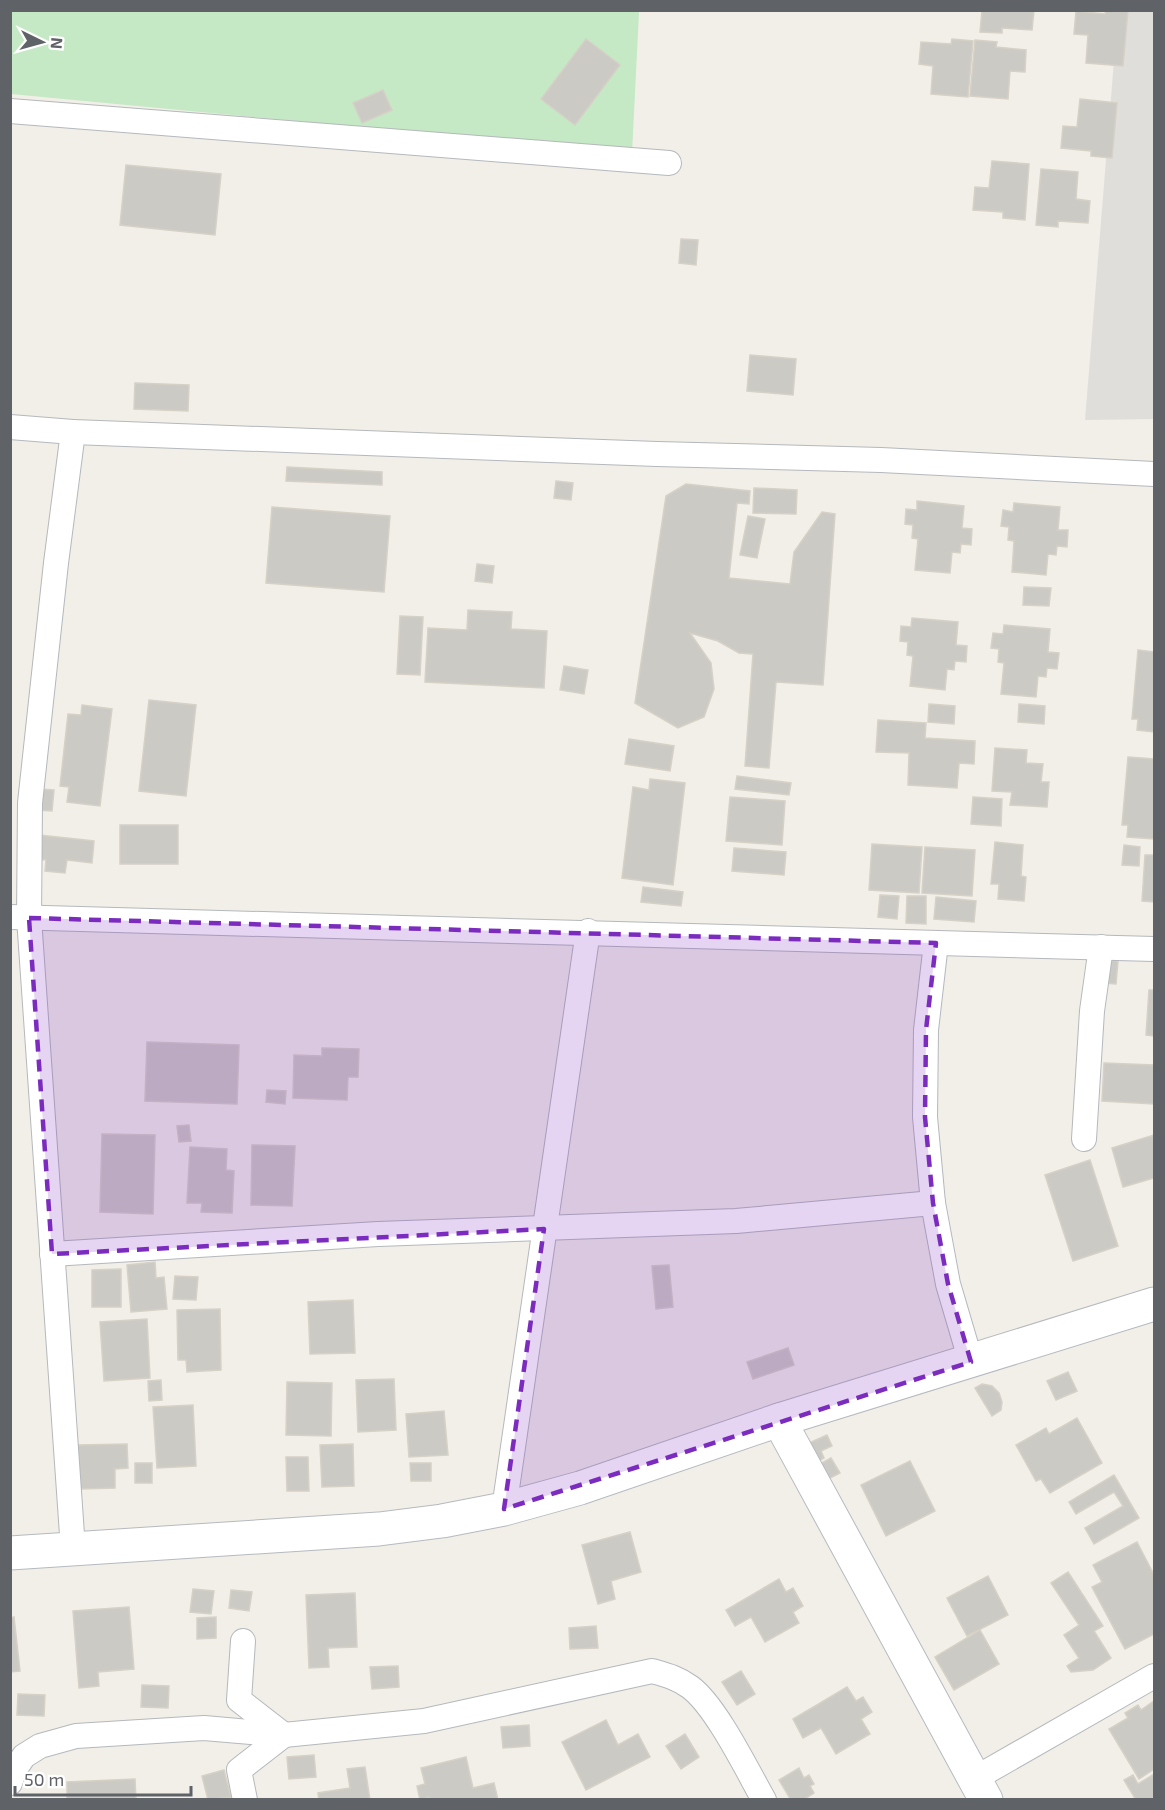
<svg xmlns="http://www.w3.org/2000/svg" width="1165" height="1810" viewBox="0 0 1165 1810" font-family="'Exo 2',sans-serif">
<rect width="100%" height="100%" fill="#f1efe8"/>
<polygon fill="#e0deda" points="1118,11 1154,11 1154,419 1085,420"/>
<polygon fill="#c5e8c5" points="631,10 639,12 632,153 11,94 10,11"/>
<g fill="#cccac5" stroke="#d6d1c6" stroke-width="1.5">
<polygon points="982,10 1034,10 1032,30 1002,28 1002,33 980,32"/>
<polygon points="1106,10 1128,10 1123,66 1086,63 1088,35 1074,34 1076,11 1105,14"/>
<polygon points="586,39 620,65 575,125 541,99"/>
<polygon points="952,39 973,41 968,97 931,94 933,66 919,64 921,42 951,44"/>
<polygon points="975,40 997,42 996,47 1026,50 1025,72 1010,71 1008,99 970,96"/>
<polygon points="383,90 392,110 362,123 353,103"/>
<polygon points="1080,99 1117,103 1112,158 1091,156 1091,151 1061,148 1063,126 1077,127"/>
<polygon points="992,161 1029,164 1025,220 1003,218 1003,212 973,210 975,187 989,188"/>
<polygon points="126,165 221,174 215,235 120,225"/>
<polygon points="1041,169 1078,172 1076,199 1090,201 1088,223 1058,221 1058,227 1036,225"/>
<polygon points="681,239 698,240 696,265 679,263"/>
<polygon points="750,355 796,359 793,395 747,391"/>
<polygon points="135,383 189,385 188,411 134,409"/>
<polygon points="287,467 382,472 382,485 286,481"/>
<polygon points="556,481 573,483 571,500 554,498"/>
<polygon points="686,484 750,491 749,504 737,503 729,578 790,584 794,552 822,512 835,514 823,685 776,682 769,768 745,766 753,654 739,653 718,641 690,633 711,663 714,689 704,717 678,728 635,703 666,496"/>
<polygon points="754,488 797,490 796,514 753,513"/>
<polygon points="917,501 964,506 962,528 972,529 971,545 961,544 960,553 952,552 950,573 915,570 918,539 912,538 913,525 905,524 906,509 917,510"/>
<polygon points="1014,503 1060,507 1058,530 1068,530 1067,547 1057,546 1056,555 1048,554 1046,575 1012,572 1014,541 1008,540 1009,527 1001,526 1003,510 1013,512"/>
<polygon points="272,507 390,516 384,592 266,583"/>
<polygon points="748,516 765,519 757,558 740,555"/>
<polygon points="477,564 494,566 492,583 475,581"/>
<polygon points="1024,587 1051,588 1049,606 1023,605"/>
<polygon points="468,610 512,612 511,629 547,631 544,688 425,682 428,628 467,630"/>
<polygon points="400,616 423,617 420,675 397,674"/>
<polygon points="912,618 958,622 956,645 967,646 966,662 955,661 954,670 947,669 945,690 910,686 913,656 907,655 908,642 900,641 901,626 911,627"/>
<polygon points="1004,625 1050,629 1048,652 1059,653 1057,669 1047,668 1046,677 1038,676 1036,697 1001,694 1004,663 998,662 999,649 991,648 993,633 1003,634"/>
<polygon points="1138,650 1154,652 1154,732 1137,730 1138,719 1132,719"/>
<polygon points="564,666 588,670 584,694 560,690"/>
<polygon points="149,700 196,705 186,796 139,791"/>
<polygon points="929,704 955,706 954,724 928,722"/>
<polygon points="1019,704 1045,706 1044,724 1018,722"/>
<polygon points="82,705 112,709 100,806 67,802 69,787 60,786 68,714 81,715"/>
<polygon points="878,720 926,723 925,738 975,741 974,764 959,763 957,788 908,785 909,753 876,752"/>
<polygon points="629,739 674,746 670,771 625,764"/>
<polygon points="995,748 1027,750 1026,763 1043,764 1041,782 1049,782 1047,807 1010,805 1012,792 992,791"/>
<polygon points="1128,757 1154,759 1154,839 1127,837 1128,825 1122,825"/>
<polygon points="737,776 791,783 789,795 735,789"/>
<polygon points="650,779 685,783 673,885 622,878 633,787 649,790"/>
<polygon points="39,789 54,790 52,811 36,810"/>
<polygon points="730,797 785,801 782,845 726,841"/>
<polygon points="973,797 1002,799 1001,826 971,824"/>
<rect x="120" y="825" width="58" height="39"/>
<polygon points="39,835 94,841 92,863 67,860 65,873 45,871 46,860 36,859"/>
<polygon points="995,842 1023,845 1021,876 1026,877 1024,901 998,899 999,884 991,884"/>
<polygon points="872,844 922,847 919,893 869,890"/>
<polygon points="1124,845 1140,847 1139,866 1122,865"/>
<polygon points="925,847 975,850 972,896 922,893"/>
<polygon points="734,848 786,852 784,875 732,871"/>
<polygon points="1145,855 1154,855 1154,902 1142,901"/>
<polygon points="643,887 683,892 681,906 641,902"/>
<polygon points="880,895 899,896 897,919 878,917"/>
<polygon points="907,896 926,896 926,924 906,923"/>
<polygon points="936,897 976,901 974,922 934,919"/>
<polygon points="1107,960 1118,961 1116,984 1104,983"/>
<polygon points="1149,990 1154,990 1154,1036 1146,1035"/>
<polygon points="147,1042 239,1045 237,1104 145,1101"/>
<polygon points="322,1048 359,1049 358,1077 348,1077 347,1100 293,1098 294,1055 322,1056"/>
<polygon points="1104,1063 1154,1065 1154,1104 1102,1101"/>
<polygon points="267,1090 286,1091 285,1104 266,1102"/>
<polygon points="189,1125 191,1141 179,1142 177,1126"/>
<polygon points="102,1134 155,1135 153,1214 100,1212"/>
<polygon points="1154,1135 1154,1178 1123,1187 1112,1148"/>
<polygon points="252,1145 295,1146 292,1206 251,1205"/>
<polygon points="190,1147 227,1149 226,1170 234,1171 232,1213 201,1212 202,1203 187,1203"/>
<polygon points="1090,1160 1118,1246 1073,1261 1045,1175"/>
<polygon points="155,1262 156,1278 164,1277 167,1309 131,1312 127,1265"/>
<polygon points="669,1265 673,1307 656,1309 652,1266"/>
<polygon points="121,1269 121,1307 92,1307 92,1270"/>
<polygon points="175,1276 198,1277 196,1300 173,1299"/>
<polygon points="353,1300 355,1353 310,1354 308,1302"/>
<polygon points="220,1309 221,1370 187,1372 186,1360 178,1360 177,1310"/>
<polygon points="147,1319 150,1378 104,1381 100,1322"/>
<polygon points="788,1348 794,1365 753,1379 747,1362"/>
<polygon points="1068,1372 1077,1391 1056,1400 1047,1381"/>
<polygon points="394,1379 396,1430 358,1432 356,1380"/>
<polygon points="161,1380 162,1400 149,1401 148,1381"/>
<polygon points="287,1382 332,1383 331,1436 286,1435"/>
<polygon points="982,1384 992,1386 999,1393 1002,1402 1001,1410 992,1416 975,1388"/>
<polygon points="193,1405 196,1466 157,1468 153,1407"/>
<polygon points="444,1411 448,1455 409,1457 406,1414"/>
<polygon points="1077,1418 1102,1463 1050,1493 1041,1479 1036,1481 1016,1445 1046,1428 1049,1434"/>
<polygon points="827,1435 832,1446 821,1451 824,1458 815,1463 807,1444"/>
<polygon points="127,1444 128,1468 115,1469 115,1488 80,1489 78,1445"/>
<polygon points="353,1444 354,1486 322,1487 320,1445"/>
<polygon points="286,1457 308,1457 309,1491 287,1491"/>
<polygon points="831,1458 840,1473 826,1480 818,1465"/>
<polygon points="910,1461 935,1511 886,1536 861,1485"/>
<rect x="135" y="1463" width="17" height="20"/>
<polygon points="410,1463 431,1463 431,1481 411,1481"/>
<polygon points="1114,1475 1139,1518 1094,1544 1085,1528 1123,1506 1114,1492 1076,1514 1069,1502"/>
<polygon points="630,1532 641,1572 611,1581 615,1599 598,1604 582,1545"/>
<polygon points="1137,1542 1154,1575 1154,1634 1125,1649 1092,1587 1102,1582 1093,1565"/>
<polygon points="1068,1572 1103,1626 1094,1631 1111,1658 1093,1670 1071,1672 1067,1666 1079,1658 1064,1635 1079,1625 1051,1583"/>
<polygon points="988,1576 1008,1615 967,1636 947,1598"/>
<polygon points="779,1579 786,1592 793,1588 803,1606 793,1612 799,1623 765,1642 751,1617 735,1626 726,1610"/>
<polygon points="193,1589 214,1591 211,1614 190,1612"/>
<polygon points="231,1590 252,1592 249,1611 229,1608"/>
<polygon points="355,1593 357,1647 328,1648 329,1667 309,1668 306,1595"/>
<polygon points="129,1607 134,1669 98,1672 99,1686 79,1688 73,1611"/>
<polygon points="14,1617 20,1671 10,1672 10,1618"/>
<polygon points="216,1617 216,1638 197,1639 197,1618"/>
<polygon points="596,1626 598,1648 570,1649 569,1628"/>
<polygon points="980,1630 999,1664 954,1690 935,1657"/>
<polygon points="398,1666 399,1687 372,1689 370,1667"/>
<polygon points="741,1671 755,1694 737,1705 722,1682"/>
<polygon points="142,1685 169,1686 168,1708 141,1707"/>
<polygon points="847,1687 856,1701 863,1697 872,1712 861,1719 870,1734 836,1754 821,1728 803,1738 793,1719"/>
<polygon points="18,1694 45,1695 44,1716 17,1715"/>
<polygon points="1154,1701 1154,1769 1139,1779 1109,1729 1128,1718 1125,1713 1138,1705 1141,1710"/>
<polygon points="606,1720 618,1745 638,1734 650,1757 586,1790 562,1742"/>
<polygon points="529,1725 530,1746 503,1748 501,1727"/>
<polygon points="685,1734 699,1757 681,1769 666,1746"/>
<polygon points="314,1755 316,1777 289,1779 287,1757"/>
<polygon points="466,1757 473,1788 494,1783 498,1800 429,1800 429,1797 420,1800 417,1786 425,1784 421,1768"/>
<polygon points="365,1767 370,1800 319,1800 318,1793 350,1788 347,1769"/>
<polygon points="799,1768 804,1778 809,1775 814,1784 810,1786 814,1793 803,1800 791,1800 779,1780"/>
<polygon points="224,1770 231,1797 208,1800 202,1776"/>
<polygon points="1154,1774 1154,1797 1151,1800 1136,1800 1124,1780 1133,1775 1138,1784"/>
<polygon points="135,1779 136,1800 67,1800 67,1782"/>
</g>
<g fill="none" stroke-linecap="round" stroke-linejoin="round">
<defs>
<g id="minor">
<polyline points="10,111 669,163"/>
<polyline points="10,427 73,432 657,454 881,460 1154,474"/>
<polyline points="10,917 1154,949"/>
<polyline points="936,943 926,1030 925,1117 933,1203 948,1284 971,1362"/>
<polyline points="1084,1139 1092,1011 1101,947"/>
<polyline points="52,1254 378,1234 736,1221 933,1203"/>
<polyline points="504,1509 588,931"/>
<polyline points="73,1549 29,918 30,803 56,563 73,432"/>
<polyline points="243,1641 239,1700 284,1735 239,1770 245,1800"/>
<polyline points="974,1779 1154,1676"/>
<path d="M 10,1783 L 15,1769 L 24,1756 L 40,1746 L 76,1736 L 204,1728 L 284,1735 L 424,1721 L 652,1671 C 666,1675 678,1678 690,1687 C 716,1706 747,1770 764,1800"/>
</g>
<g id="secondary">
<polyline points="779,1420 986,1800"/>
<polyline points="10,1553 379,1529 442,1521 504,1509 580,1488 779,1420 1154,1304"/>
</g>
</defs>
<use href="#minor" stroke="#b5b8bc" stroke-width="26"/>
<use href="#secondary" stroke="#b6babf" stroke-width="35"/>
<use href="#minor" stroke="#fff" stroke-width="24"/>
<use href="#secondary" stroke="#fff" stroke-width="33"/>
</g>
<path fill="#7b2cbf" fill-opacity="0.2" stroke="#7b2cbf" stroke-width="4.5" stroke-dasharray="12 8" stroke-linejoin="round" d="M 29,918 L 936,943 L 926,1030 L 925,1117 L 933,1203 L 948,1284 L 971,1362 L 504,1509 L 544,1229 L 52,1254 Z"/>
<rect width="1165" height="1810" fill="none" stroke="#5f6368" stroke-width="24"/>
<g transform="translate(42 42) rotate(95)" stroke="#ffffff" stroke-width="4.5" paint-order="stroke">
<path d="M0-4.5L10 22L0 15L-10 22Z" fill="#5f6368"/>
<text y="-9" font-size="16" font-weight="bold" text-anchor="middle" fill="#5f6368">N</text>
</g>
<path d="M15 1786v9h176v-9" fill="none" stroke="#5f6368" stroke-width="3"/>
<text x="24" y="1786" font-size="18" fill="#5f6368" stroke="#ffffff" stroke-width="4.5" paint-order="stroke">50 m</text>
</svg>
